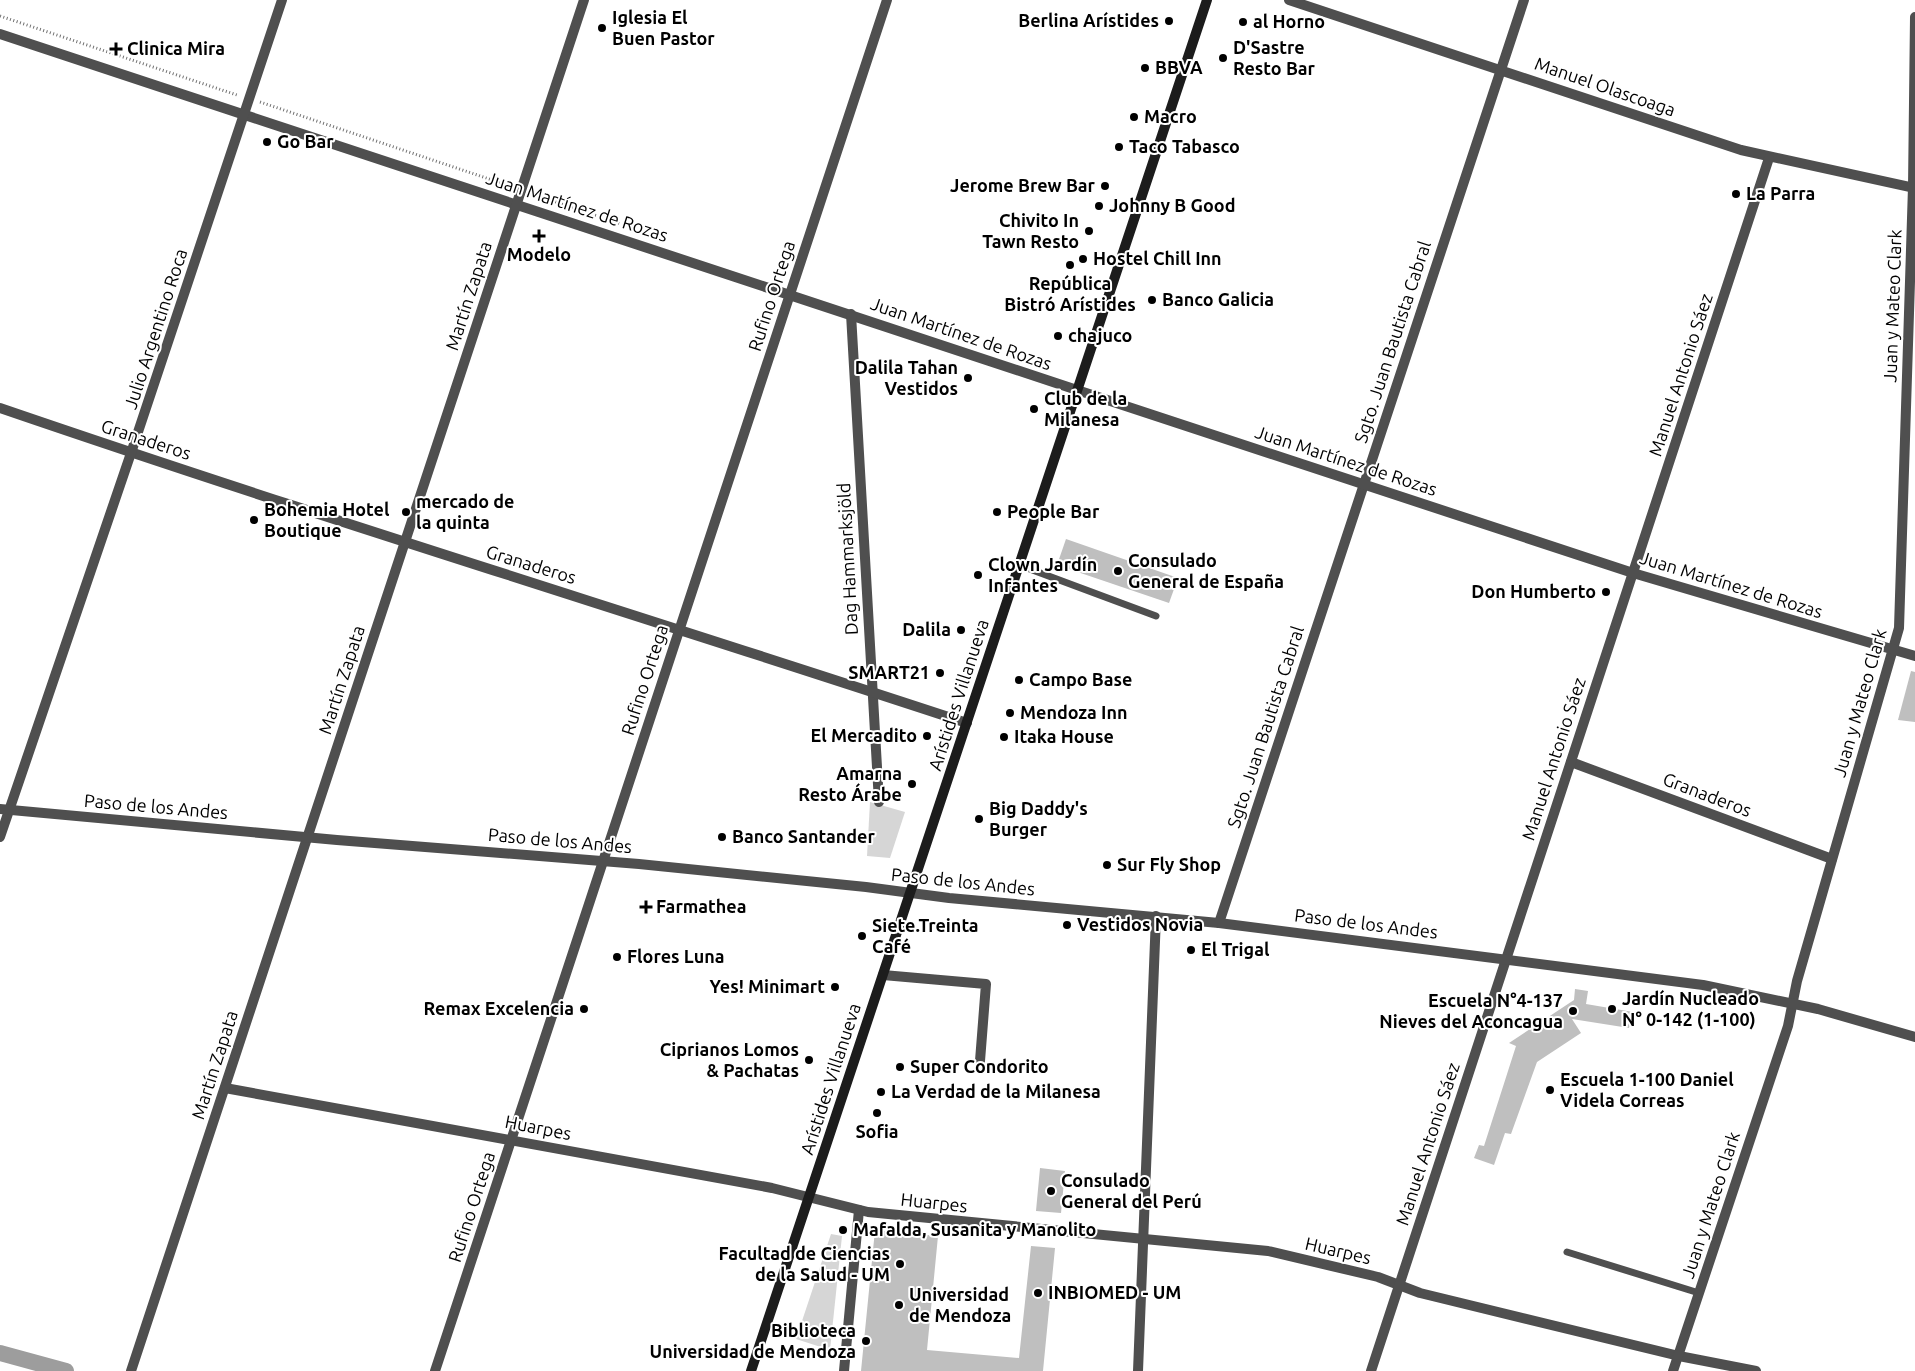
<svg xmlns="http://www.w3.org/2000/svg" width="1915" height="1371" viewBox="0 0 1915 1371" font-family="Ubuntu,sans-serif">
<rect width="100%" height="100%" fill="#fff"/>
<g fill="#d6d6d6">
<polygon points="870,802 905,812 890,858 867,856"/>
<polygon points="831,1234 842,1236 830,1350 796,1339"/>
</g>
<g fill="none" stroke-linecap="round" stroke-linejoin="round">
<polyline stroke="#9d9d9d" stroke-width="16" points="0,1353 66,1371"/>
</g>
<g fill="#bfbfbf">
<polygon points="1066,539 1178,578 1169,603 1057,565"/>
<polygon points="1911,671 1915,672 1915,722 1898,720"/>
<polygon points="1575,989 1588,991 1586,1004 1633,1012 1629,1028 1572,1019 1581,1033 1537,1062 1511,1134 1505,1133 1494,1165 1474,1158 1479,1145 1484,1146 1516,1046 1509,1043 1574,1000"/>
<polygon points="1040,1168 1065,1171 1061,1213 1036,1211"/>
<polygon points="875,1230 938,1236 927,1350 1019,1358 1031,1246 1055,1248 1043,1371 861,1371"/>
</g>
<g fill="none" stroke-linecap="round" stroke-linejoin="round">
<g stroke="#717171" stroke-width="3" stroke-dasharray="1 2.5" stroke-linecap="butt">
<polyline points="0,16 237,95"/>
<polyline points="260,102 510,186"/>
<polyline points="532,194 621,224"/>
</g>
<g stroke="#4f4f4f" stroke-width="7">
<polyline points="1019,565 1156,616"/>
<polyline points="1567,1252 1699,1293"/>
</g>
<polyline stroke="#4f4f4f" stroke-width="10" points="844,1371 859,1210"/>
<g stroke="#4f4f4f" stroke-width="10">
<polyline points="1289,0 1741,150 1915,188"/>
<path d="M 0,34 C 358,155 719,269 1077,390"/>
<polyline points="851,314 879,802"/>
<path d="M 0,408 C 321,518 645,617 967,723"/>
<polyline points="1571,762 1832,859"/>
<polyline points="0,837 131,453 282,0"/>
<polyline points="1219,923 1524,0"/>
<polyline points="883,975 986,984 980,1061"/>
<polyline points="225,1088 772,1188 868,1212 1268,1251 1378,1277 1420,1293 1679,1356 1756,1371"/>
<polyline points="131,1371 584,0"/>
<polyline points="435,1371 887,0"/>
<polyline points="1138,1371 1156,916"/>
<polyline points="1371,1371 1769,158"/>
<polyline points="1673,1371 1788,1026 1797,981 1899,628 1913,187 1915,17"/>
</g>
<g stroke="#4f4f4f" stroke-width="10">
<polyline points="1077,390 1633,573 1915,656"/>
<polyline points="0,809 337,840 639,864 866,887 949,898 1219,923 1703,985 1818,1009 1915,1037"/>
</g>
<polyline stroke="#1c1c1c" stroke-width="10" points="751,1371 1207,0"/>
</g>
<g fill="#000" stroke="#fff" stroke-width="2">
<circle cx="1169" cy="21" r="5"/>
<circle cx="1243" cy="22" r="5"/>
<circle cx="602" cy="28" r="5"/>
<path d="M113.5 41.5h5v5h5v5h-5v5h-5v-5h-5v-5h5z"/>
<circle cx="1223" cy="58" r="5"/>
<circle cx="1145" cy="68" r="5"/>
<circle cx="1134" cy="117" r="5"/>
<circle cx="267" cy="142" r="5"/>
<circle cx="1119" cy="147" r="5"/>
<circle cx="1105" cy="186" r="5"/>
<circle cx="1736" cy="194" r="5"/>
<circle cx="1099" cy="206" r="5"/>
<circle cx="1089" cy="231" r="5"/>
<path d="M536.5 228.5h5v5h5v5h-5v5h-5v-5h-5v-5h5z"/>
<circle cx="1083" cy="259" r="5"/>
<circle cx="1070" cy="265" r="5"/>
<circle cx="1152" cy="300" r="5"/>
<circle cx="1058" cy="336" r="5"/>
<circle cx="968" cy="378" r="5"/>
<circle cx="1034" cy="409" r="5"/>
<circle cx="406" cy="512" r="5"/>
<circle cx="997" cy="512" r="5"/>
<circle cx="254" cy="520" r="5"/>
<circle cx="1118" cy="571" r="5"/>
<circle cx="978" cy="575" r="5"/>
<circle cx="1606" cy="592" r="5"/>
<circle cx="961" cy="630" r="5"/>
<circle cx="940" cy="673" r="5"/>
<circle cx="1019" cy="680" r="5"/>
<circle cx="1010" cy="713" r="5"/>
<circle cx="927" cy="736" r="5"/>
<circle cx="1004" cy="737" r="5"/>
<circle cx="912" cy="784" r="5"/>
<circle cx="979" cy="819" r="5"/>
<circle cx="722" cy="837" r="5"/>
<circle cx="1107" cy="865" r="5"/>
<path d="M643.5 899.5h5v5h5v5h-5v5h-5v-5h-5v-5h5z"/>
<circle cx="1067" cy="925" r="5"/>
<circle cx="862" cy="936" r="5"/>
<circle cx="1191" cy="950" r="5"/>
<circle cx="617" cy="957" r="5"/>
<circle cx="835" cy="987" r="5"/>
<circle cx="584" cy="1009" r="5"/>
<circle cx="1612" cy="1009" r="5"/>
<circle cx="1573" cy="1011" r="5"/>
<circle cx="809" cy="1060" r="5"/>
<circle cx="900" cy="1067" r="5"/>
<circle cx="1550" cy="1090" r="5"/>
<circle cx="881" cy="1092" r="5"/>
<circle cx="877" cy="1113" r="5"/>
<circle cx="1051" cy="1191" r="5"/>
<circle cx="843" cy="1230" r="5"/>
<circle cx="900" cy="1264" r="5"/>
<circle cx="1038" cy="1293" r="5"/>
<circle cx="899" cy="1305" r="5"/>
<circle cx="866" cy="1341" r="5"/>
</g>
<g text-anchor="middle" stroke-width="4" stroke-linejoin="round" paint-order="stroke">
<g font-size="18" font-weight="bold" fill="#000" stroke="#fff" text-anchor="start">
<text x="612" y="24">Iglesia El<tspan x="612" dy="21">Buen Pastor</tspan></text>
<text x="1159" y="27" text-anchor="end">Berlina Arístides</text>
<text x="1253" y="28">al Horno</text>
<text x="1233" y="54">D'Sastre<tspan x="1233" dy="21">Resto Bar</tspan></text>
<text x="127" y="55">Clinica Mira</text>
<text x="1155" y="74">BBVA</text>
<text x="1144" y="123">Macro</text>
<text x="277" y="148">Go Bar</text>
<text x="1129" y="153">Taco Tabasco</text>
<text x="1095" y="192" text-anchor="end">Jerome Brew Bar</text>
<text x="1746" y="200">La Parra</text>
<text x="1109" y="212">Johnny B Good</text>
<text x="1079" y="227" text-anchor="end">Chivito In<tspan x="1079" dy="21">Tawn Resto</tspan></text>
<text x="539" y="261" text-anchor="middle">Modelo</text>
<text x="1093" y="265">Hostel Chill Inn</text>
<text x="1070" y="290" text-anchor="middle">República<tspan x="1070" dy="21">Bistró Arístides</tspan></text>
<text x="1162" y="306">Banco Galicia</text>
<text x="1068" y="342">chajuco</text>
<text x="958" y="374" text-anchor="end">Dalila Tahan<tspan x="958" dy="21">Vestidos</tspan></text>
<text x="1044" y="405">Club de la<tspan x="1044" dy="21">Milanesa</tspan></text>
<text x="416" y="508">mercado de<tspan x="416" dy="21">la quinta</tspan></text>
<text x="264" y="516">Bohemia Hotel<tspan x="264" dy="21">Boutique</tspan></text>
<text x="1007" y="518">People Bar</text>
<text x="1128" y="567">Consulado<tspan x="1128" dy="21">General de España</tspan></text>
<text x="988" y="571">Clown Jardín<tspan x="988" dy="21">Infantes</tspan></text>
<text x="1596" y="598" text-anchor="end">Don Humberto</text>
<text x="951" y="636" text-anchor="end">Dalila</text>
<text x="930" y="679" text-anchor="end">SMART21</text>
<text x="1029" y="686">Campo Base</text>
<text x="1020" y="719">Mendoza Inn</text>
<text x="917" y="742" text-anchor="end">El Mercadito</text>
<text x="1014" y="743">Itaka House</text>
<text x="902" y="780" text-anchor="end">Amarna<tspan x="902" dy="21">Resto Árabe</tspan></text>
<text x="989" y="815">Big Daddy's<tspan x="989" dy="21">Burger</tspan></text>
<text x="732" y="843">Banco Santander</text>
<text x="1117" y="871">Sur Fly Shop</text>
<text x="656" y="913">Farmathea</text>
<text x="1077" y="931">Vestidos Novia</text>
<text x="872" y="932">Siete.Treinta<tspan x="872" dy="21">Café</tspan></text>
<text x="1201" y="956">El Trigal</text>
<text x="627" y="963">Flores Luna</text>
<text x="825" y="993" text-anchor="end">Yes! Minimart</text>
<text x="1622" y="1005">Jardín Nucleado<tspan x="1622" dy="21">N° 0-142 (1-100)</tspan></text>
<text x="1563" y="1007" text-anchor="end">Escuela N°4-137<tspan x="1563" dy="21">Nieves del Aconcagua</tspan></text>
<text x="574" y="1015" text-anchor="end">Remax Excelencia</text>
<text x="799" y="1056" text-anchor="end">Ciprianos Lomos<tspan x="799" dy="21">&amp; Pachatas</tspan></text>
<text x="910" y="1073">Super Condorito</text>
<text x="1560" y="1086">Escuela 1-100 Daniel<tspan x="1560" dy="21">Videla Correas</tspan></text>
<text x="891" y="1098">La Verdad de la Milanesa</text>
<text x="877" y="1138" text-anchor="middle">Sofia</text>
<text x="1061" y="1187">Consulado<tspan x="1061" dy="21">General del Perú</tspan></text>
<text x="853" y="1236">Mafalda, Susanita y Manolito</text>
<text x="890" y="1260" text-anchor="end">Facultad de Ciencias<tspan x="890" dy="21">de la Salud - UM</tspan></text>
<text x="1048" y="1299">INBIOMED - UM</text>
<text x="909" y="1301">Universidad<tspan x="909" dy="21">de Mendoza</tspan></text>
<text x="856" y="1337" text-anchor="end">Biblioteca<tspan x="856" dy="21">Universidad de Mendoza</tspan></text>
</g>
<g font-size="18" fill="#000" stroke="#fff">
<text transform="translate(1605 87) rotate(19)" y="6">Manuel Olascoaga</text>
<text transform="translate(577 207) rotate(18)" y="6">Juan Martínez de Rozas</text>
<text transform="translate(469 296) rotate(-72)" y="6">Martín Zapata</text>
<text transform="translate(772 296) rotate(-72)" y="6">Rufino Ortega</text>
<text transform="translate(1893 306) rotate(-88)" y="6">Juan y Mateo Clark</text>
<text transform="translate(156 329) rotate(-72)" y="6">Julio Argentino Roca</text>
<text transform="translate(961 334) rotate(19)" y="6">Juan Martínez de Rozas</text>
<text transform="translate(1393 342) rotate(-72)" y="6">Sgto. Juan Bautista Cabral</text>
<text transform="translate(1681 375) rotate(-72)" y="6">Manuel Antonio Sáez</text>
<text transform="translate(146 440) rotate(18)" y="6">Granaderos</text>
<text transform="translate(1346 461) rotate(18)" y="6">Juan Martínez de Rozas</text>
<text transform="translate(848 559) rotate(-93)" y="6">Dag Hammarksjöld</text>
<text transform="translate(531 565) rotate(17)" y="6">Granaderos</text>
<text transform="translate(1731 585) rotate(17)" y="6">Juan Martínez de Rozas</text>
<text transform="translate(342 680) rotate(-72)" y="6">Martín Zapata</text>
<text transform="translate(645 680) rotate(-72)" y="6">Rufino Ortega</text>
<text transform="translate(959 695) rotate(-72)" y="6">Arístides Villanueva</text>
<text transform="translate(1860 703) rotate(-74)" y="6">Juan y Mateo Clark</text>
<text transform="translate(1266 727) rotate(-72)" y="6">Sgto. Juan Bautista Cabral</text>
<text transform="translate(1554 759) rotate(-72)" y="6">Manuel Antonio Sáez</text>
<text transform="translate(1707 795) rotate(21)" y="6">Granaderos</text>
<text transform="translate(156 807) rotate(5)" y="6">Paso de los Andes</text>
<text transform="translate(560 841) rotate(5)" y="6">Paso de los Andes</text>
<text transform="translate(963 882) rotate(6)" y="6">Paso de los Andes</text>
<text transform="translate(1366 924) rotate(7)" y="6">Paso de los Andes</text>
<text transform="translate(215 1065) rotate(-72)" y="6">Martín Zapata</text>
<text transform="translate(831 1079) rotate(-72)" y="6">Arístides Villanueva</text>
<text transform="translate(538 1128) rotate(11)" y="6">Huarpes</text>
<text transform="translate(1428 1144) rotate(-72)" y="6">Manuel Antonio Sáez</text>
<text transform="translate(934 1203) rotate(6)" y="6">Huarpes</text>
<text transform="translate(1711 1205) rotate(-72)" y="6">Juan y Mateo Clark</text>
<text transform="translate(472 1207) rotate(-72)" y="6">Rufino Ortega</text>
<text transform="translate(1338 1251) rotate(13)" y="6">Huarpes</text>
</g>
</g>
</svg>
